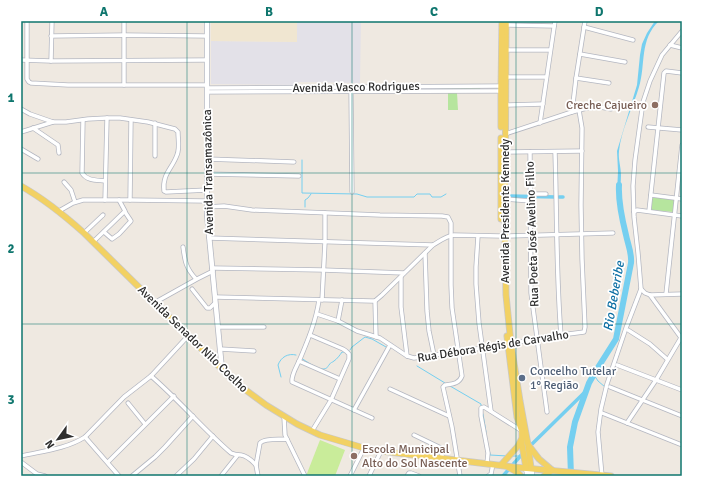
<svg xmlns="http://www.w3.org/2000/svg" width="703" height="497" viewBox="0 0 703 497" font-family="Signika,sans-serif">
<rect width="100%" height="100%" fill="#efe9e1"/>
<polygon fill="#e3e1e8" points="297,21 361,21 360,83 300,82 297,83 297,85 211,84 211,41 297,42"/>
<polygon fill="#f0e6d1" points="211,21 297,21 297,42 211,41"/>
<g fill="#b6e59e">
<polygon points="481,87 480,89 354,90 354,88"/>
<polygon points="448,93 457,93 458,110 448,110"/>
<polygon points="654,197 674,200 674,211 673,212 652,210 651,207 652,199"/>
</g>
<polygon fill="#c9ec9a" points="320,440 345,450 335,476 306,476"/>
<path fill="#75cff0" d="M 655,21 L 659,21 C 639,40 646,64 639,87 C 633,107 621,130 619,151 C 618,159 621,167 621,175 C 621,181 620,188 620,194 L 617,193 L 618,171 L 617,151 L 637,85 L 640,55 L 642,44 L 647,33 Z"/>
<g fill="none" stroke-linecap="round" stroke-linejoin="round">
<g stroke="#75cff0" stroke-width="1">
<polyline points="302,160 302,193 357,194 367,197 414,197 417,194 430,194 432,197 441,197 446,194"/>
<polyline points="305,207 305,200 308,198 311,194"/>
<polyline points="350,350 352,347 365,337 372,339 386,347"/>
<path d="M 301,358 C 306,361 318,370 324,369 C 328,368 327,367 329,365 C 332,361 330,364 334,361 C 337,359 340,355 342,352 L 344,352"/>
<polyline points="417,366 445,383"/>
<polyline points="594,375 598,381 605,387"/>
<path d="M 281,377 L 278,365 C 281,357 288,353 296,355"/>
<polyline points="450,386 481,404 481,407"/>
<polyline points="483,414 486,432"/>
<polyline points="490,453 490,455 507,456"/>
<polyline points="512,456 520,456"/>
</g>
<g stroke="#75cff0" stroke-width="3.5">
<polyline points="509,196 556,197"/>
<polyline points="559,197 563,197"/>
<polyline points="529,447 587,390"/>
<polyline points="503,476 523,453"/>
</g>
<path stroke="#75cff0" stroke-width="6" d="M 571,476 L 570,447 L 575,422 L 589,383 L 597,369 L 616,339 L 631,263 C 632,253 628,245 626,235 C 622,219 618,202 619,185"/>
<defs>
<g id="minor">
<polyline points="27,21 27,79 29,82 31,83 68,85 207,85"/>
<polyline points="124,21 124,85"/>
<polyline points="506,25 554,26"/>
<polyline points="584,27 633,40"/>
<polyline points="682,31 662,55 650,81 643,102 635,160 633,186 634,217 638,253 641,289 645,293 650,295 682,294"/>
<polyline points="51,36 124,35 207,36"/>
<polyline points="670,45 682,48"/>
<polyline points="506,50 550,50"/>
<polyline points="580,54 625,62"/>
<polyline points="21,60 51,61 207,60"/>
<polyline points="51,61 52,21"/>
<polyline points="506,77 546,77"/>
<polyline points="576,78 609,83"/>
<polyline points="207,88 502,86"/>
<polyline points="351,91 352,192"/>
<polyline points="207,92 502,91"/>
<polyline points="505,105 543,104"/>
<polyline points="21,109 30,114 53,122"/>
<polyline points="572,112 576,78 585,21"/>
<path d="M 83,120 L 82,173 C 87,181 97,180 105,181"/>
<polyline points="540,123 555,21"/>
<polyline points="648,127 682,130"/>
<polyline points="33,128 58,145 59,153"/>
<path d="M 21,132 L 53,122 L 66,122 L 88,119 L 107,118 L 120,118 L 148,122 L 175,129 L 178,132 C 178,140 180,148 177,155 C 172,169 162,174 164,191 L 166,192 L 207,190"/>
<polyline points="505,134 572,112 587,108 600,107 611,109"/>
<polyline points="21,149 38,159"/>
<polyline points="505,152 582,151"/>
<polyline points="530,152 531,293 547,412"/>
<path d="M 555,152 C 557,213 556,274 561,335"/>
<polyline points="155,156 155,123"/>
<polyline points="207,159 294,162"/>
<polyline points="207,174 299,176"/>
<polyline points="64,182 71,190 75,202"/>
<polyline points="531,194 546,194"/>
<polyline points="651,195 682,199"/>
<polyline points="505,199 531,201"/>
<polyline points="105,200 107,118"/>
<polyline points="130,200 131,120"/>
<path d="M 206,207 L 224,206 L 252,210 L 380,215 L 442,216 L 448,217 L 451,223 L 451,285 L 452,308 L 462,376 C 459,384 452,384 445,385 L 443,387 L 452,427 L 460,476"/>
<polyline points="59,211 73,203 83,200 130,200 206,201"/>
<polyline points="649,211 664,73 666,71 682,73"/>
<polyline points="634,212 637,210 682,216"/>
<polyline points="104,232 112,239 119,234 131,221 125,212"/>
<polyline points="84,233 103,215"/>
<polyline points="478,236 476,267 476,284 479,323 491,411"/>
<polyline points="505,236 613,233"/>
<polyline points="209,238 433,245"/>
<polyline points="93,242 125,211 119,200"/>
<path d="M 183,247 C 185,262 186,268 196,279"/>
<polyline points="425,253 427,311 429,331 434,355"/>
<polyline points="212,268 323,270 404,273"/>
<polyline points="401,277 401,307 407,356"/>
<polyline points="192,289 207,308 210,308 215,303"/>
<polyline points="666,294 682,145"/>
<polyline points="650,295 682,339"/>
<path d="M 215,297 L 372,301 L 375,301 L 382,295 L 433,245 C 440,241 446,236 454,235 L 501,236"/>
<path d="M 319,300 C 316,321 308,340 300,359 C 297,366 291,375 292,382 L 372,418"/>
<polyline points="322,300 325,242 325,213"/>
<polyline points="375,301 376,337"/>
<polyline points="154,303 197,279 213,271"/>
<polyline points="317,314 338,321 357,331 380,338 407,356 414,358 483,348 561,335 584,332 585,327 582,259 581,205 582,128 579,110"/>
<polyline points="338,321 342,300"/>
<polyline points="218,327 264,327"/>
<polyline points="628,330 650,344 667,359"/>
<polyline points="310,335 343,349 346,351 349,354 349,359 331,400 312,431"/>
<polyline points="220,349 254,351"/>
<polyline points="299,361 340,379"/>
<polyline points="617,365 682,390"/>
<path d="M 151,376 C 179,400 203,429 231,453 C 235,455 237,455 241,455 C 248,456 252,461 256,465"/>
<polyline points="610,387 682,416"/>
<polyline points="390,389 449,416"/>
<polyline points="128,403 145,424"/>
<polyline points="354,410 390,345"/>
<polyline points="602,413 682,445"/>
<polyline points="284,417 285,435 305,476"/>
<polyline points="627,423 656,380 682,336"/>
<polyline points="414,435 441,448 442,452 442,458"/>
<polyline points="85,437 119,476"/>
<path d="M 21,456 C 43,451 66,449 85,437 L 124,397 L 151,376 L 188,336"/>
<polyline points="21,462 37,474 45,476"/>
<polyline points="108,462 174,396"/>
<polyline points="487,464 488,453 481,416 481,408 484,407 522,431"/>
<polyline points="132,476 155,457 165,447 193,416"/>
<polyline points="176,476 194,459 213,436"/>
<polyline points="221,476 237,456"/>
<path d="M 258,476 L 256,465 L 260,443 C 265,438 279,440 287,439"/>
<polyline points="350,476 364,448"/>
<polyline points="369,476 381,451"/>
<polyline points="407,476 409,473 411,473 419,476"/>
<polyline points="488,476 491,474 493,464"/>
<polyline points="602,476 598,432 601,409 607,384 626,328 641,289"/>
</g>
<polyline id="tertiary" points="207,21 207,214 222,370"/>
<g id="secondary">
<polyline points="526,468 528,476"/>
<polyline points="531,468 532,476"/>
</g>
<g id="primary">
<polyline points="506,21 505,236 506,295 511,344 520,401 528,445 531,468"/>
<polyline points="501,127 501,91 502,21"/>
<path d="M 21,186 C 44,199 64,215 84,233 L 227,374 L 235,382 L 266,405 L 297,424 L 320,435 L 364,448 L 381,451 L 513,467 L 611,476"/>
<polyline points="501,219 501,138"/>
<polyline points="507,336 517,417 522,431 522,445 526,468"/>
<polyline points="529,446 539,459 552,470"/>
<polyline points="501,465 518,446 521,440"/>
<polyline points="508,467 517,472 521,476"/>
<polyline points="544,476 552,470"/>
</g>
</defs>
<use href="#minor" stroke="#b4b7c1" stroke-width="5"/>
<use href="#tertiary" stroke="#b4b7c1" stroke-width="6"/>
<use href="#secondary" stroke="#b4b7c1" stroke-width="6"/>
<use href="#primary" stroke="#c9c9c9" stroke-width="7"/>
<use href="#minor" stroke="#fff" stroke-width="3.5"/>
<use href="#tertiary" stroke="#fff" stroke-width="4.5"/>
<use href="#secondary" stroke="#fff" stroke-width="5"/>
<use href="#primary" stroke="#f2d163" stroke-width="5.5"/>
</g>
<path fill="none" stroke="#0f766e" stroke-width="1" stroke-opacity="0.55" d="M 187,21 L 187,476M 352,21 L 352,476M 516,21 L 516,476M 21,173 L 682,173M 21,324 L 682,324"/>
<g fill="#8d6e63" stroke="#fff" stroke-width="1.5">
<circle cx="655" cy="105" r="4"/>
<circle cx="354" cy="456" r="4"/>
</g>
<circle fill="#5c6f8a" stroke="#fff" stroke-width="1.5" cx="522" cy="378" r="4"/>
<g text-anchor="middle" stroke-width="3.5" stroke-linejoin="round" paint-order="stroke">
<g font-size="12" fill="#2e2e2e" stroke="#fff">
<text transform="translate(356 87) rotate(-1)" y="4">Avenida Vasco Rodrigues</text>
<text transform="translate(208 172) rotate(-91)" y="4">Avenida Transamazônica</text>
<text transform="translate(505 211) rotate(-90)" y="4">Avenida Presidente Kennedy</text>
<text transform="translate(532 234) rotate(-92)" y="4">Rua Poeta José Avelino Filho</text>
<text transform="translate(193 339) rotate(44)" y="4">Avenida Senador Nilo Coelho</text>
<text transform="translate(493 346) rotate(-9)" y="4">Rua Débora Régis de Carvalho</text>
</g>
<g font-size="12" fill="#785e54" stroke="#fff" text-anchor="end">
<text x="647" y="109">Creche Cajueiro</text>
<text x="362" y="453" text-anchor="start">Escola Municipal<tspan x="362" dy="14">Alto do Sol Nascente</tspan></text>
</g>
<g font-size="12" fill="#4e5e75" stroke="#fff" text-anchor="start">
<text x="530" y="375">Concelho Tutelar<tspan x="530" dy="14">1° Região</tspan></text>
</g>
<g font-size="13" font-style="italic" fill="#0d6fa3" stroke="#fff">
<text transform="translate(613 296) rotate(-80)" y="5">Rio Beberibe</text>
</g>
</g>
<rect width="703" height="497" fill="none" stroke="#ffffff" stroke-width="44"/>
<g transform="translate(58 439) rotate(237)" stroke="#ffffff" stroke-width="3" paint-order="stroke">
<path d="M0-3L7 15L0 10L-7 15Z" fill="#2e2e2e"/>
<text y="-6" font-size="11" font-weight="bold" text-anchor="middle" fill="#2e2e2e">N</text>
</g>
<rect x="22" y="22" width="659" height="453" fill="none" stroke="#0f766e" stroke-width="1.5"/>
<g font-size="13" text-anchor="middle" font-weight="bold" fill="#0f766e">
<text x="104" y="16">A</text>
<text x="269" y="16">B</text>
<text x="434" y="16">C</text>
<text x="599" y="16">D</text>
<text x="11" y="102">1</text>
<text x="11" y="253">2</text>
<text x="11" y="404">3</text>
</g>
</svg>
